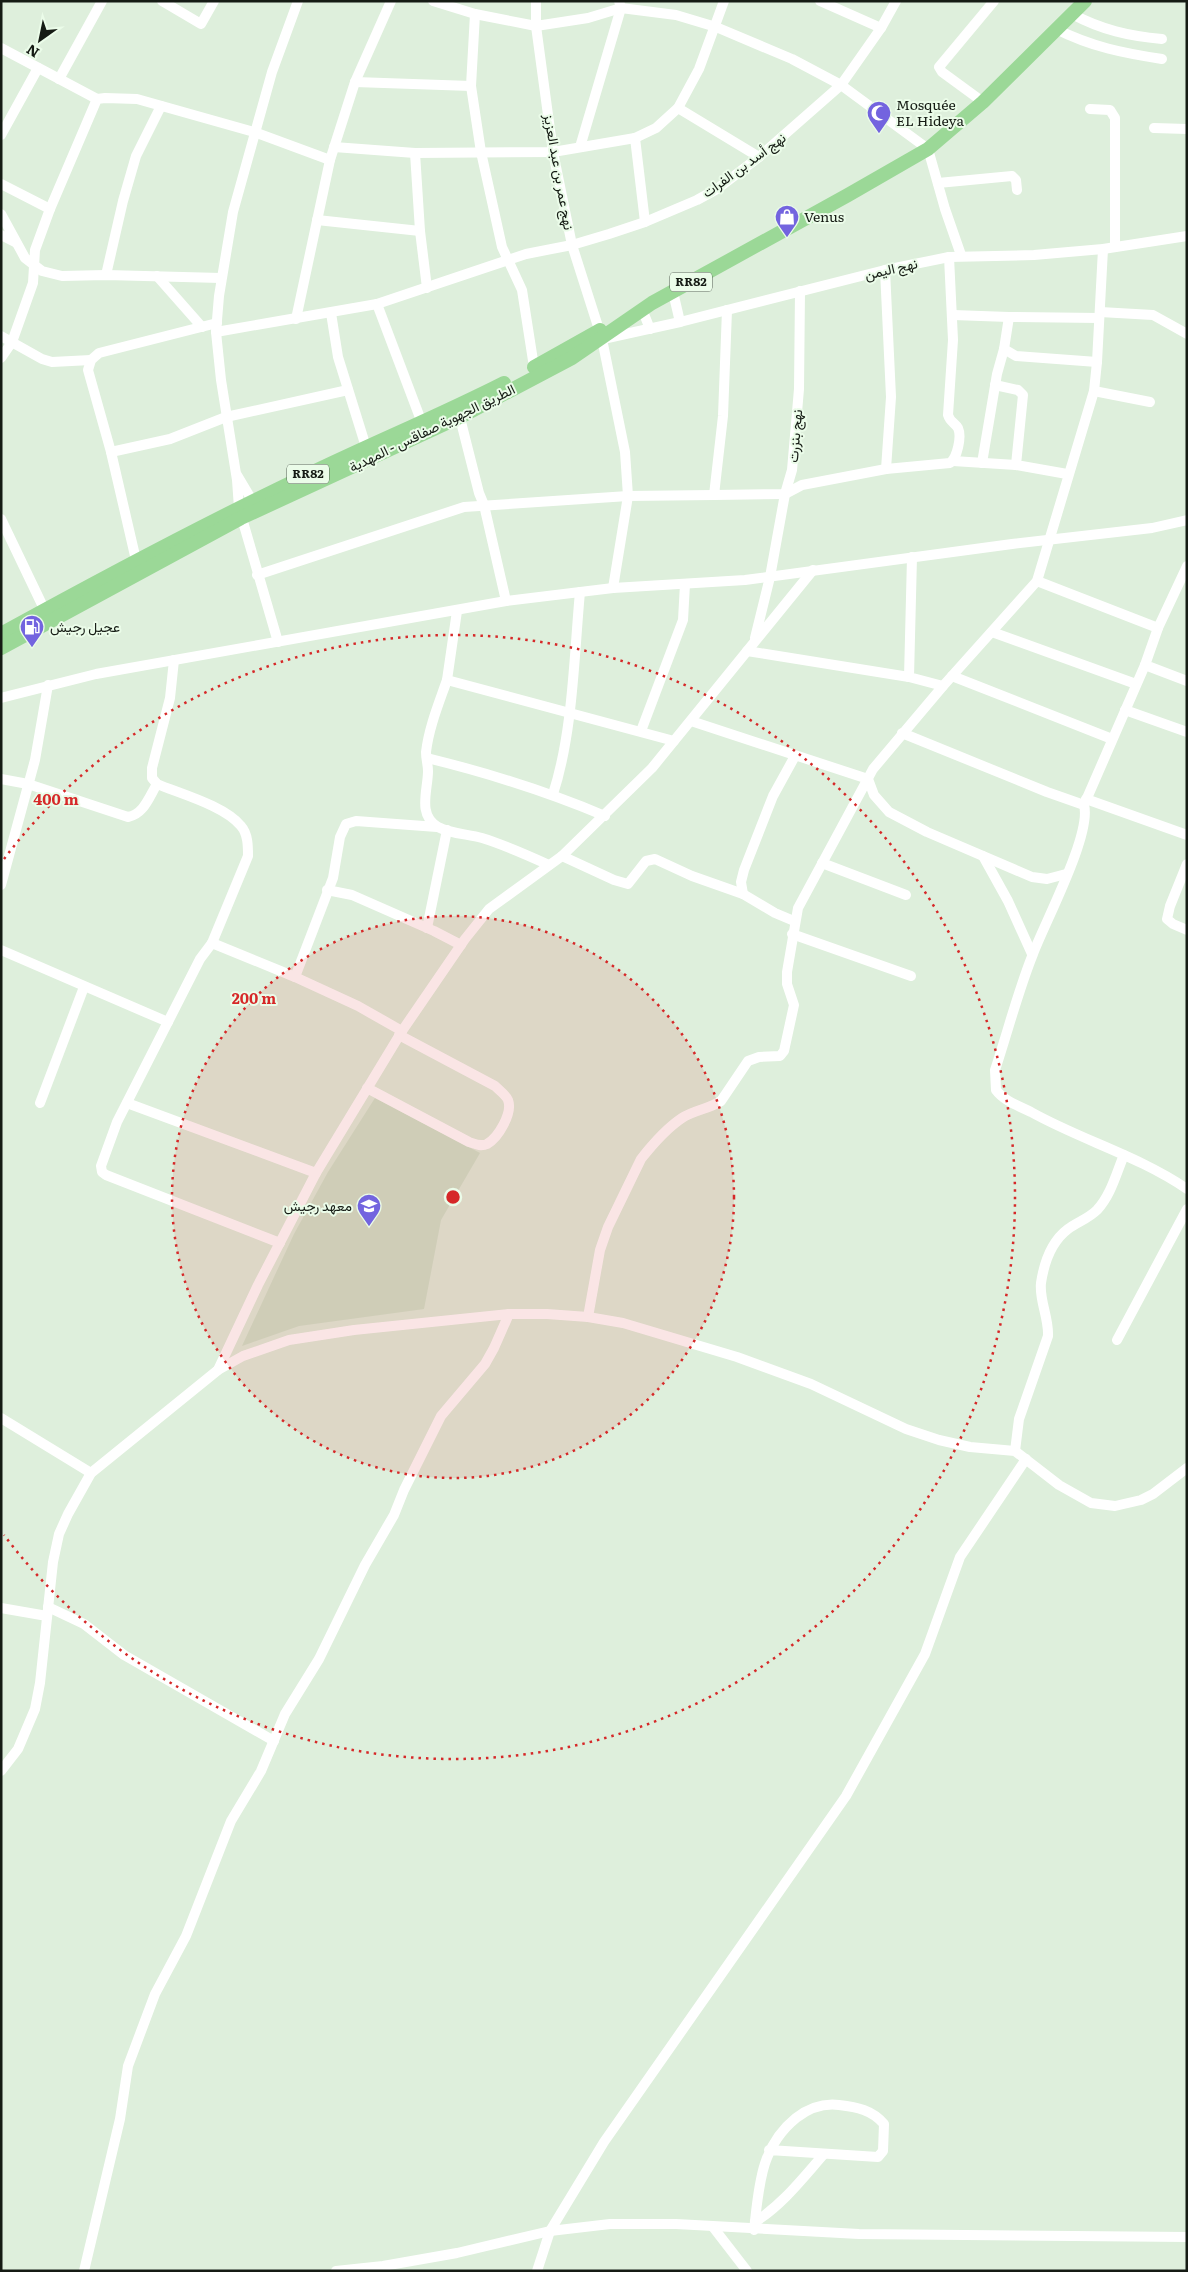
<svg xmlns="http://www.w3.org/2000/svg" width="1188" height="2272" viewBox="0 0 1188 2272" font-family="Literata,Vazirmatn,serif">
<rect width="100%" height="100%" fill="#deefdc"/>
<polygon fill="#cee4cb" points="375,1098 480,1153 441,1220 424,1309 299,1326 242,1346 294,1234 328,1172"/>
<g fill="none" stroke-linecap="round" stroke-linejoin="round">
<g stroke="#fff" stroke-width="10">
<polyline points="162,1 201,24 214,1"/>
<polyline points="433,1 475,14 536,26 588,18 621,8 676,15 716,27 792,59 841,85 928,149 945,209 961,255"/>
<polyline points="536,1 536,26 553,152 572,245 602,339 625,452 628,496 613,588"/>
<polyline points="820,1 881,28"/>
<polyline points="475,14 471,86 481,152 502,247 522,290 534,367"/>
<path d="M 1072,14 C 1102,30 1129,36 1162,39"/>
<path d="M 1056,29 C 1092,47 1123,53 1162,59"/>
<polyline points="1,48 97,99"/>
<polyline points="59,79 102,1"/>
<polyline points="355,82 471,86"/>
<polyline points="983,102 942,72 939,67 994,1"/>
<polyline points="678,108 759,157"/>
<polyline points="1090,109 1110,110 1115,118 1115,247"/>
<polyline points="1154,128 1187,129"/>
<polyline points="1,135 38,68"/>
<polyline points="635,138 645,222"/>
<polyline points="334,147 415,153 553,152 635,138 656,128 678,108 699,69 724,1"/>
<polyline points="580,147 621,8 619,1"/>
<polyline points="415,153 420,231 427,288"/>
<polyline points="938,183 1012,176 1016,180 1017,190"/>
<polyline points="1,184 50,209"/>
<polyline points="1,214 25,258 42,271 62,276 106,275 221,278"/>
<polyline points="317,220 420,231"/>
<polyline points="1,235 15,242"/>
<polyline points="885,270 891,397 886,469"/>
<polyline points="106,275 123,201 136,156 161,106"/>
<polyline points="157,276 202,327"/>
<polyline points="673,292 680,322"/>
<polyline points="377,304 422,423"/>
<polyline points="642,309 650,329"/>
<path d="M 727,310 L 723,416 L 714,495 L 785,494 L 802,485 L 886,469 L 950,463 C 957,458 962,437 958,428 C 955,423 950,422 948,415 L 953,340 L 949,257"/>
<polyline points="1100,312 1153,315 1187,334"/>
<polyline points="331,313 338,357 366,447"/>
<polyline points="953,315 1009,317"/>
<polyline points="296,319 330,160 355,82 391,1"/>
<polyline points="216,332 377,304 526,254 572,245 609,234 645,222 697,200 717,189 759,157 841,85 881,28 896,1"/>
<polyline points="1,336 42,359 52,362 91,360"/>
<polyline points="603,339 680,322 885,270 949,257 1034,255 1103,249 1187,236"/>
<polyline points="1,358 12,342 33,283 35,250 50,209 97,99 105,98 137,99 254,132 330,160"/>
<polyline points="1097,362 1016,356 1004,349 1009,317 1099,318"/>
<polyline points="995,385 1018,390 1023,395 1016,465 1067,474"/>
<polyline points="1094,391 1150,402"/>
<polyline points="458,410 479,493 484,505 506,601"/>
<polyline points="111,452 88,370 91,360 99,353 217,323"/>
<polyline points="953,461 1016,465"/>
<polyline points="982,463 997,374 1004,349"/>
<polyline points="237,475 256,507"/>
<polyline points="1,519 47,615"/>
<polyline points="912,557 909,677 943,686"/>
<polyline points="136,560 111,452 170,439 226,417 348,390"/>
<polyline points="257,575 464,507 628,496 714,495"/>
<polyline points="1037,581 1158,628 1187,566"/>
<polyline points="457,611 447,680 674,741"/>
<polyline points="1158,628 1145,665 1187,681"/>
<polyline points="992,632 1136,684"/>
<polyline points="755,638 770,577 785,494 792,470 799,389 800,291"/>
<polyline points="278,642 239,508 237,480 221,380 216,332 219,296 233,212 272,72 298,1"/>
<polyline points="747,651 909,677"/>
<path d="M 174,660 L 170,698 L 152,768 L 152,778 L 157,784 C 181,794 225,806 241,826 C 248,834 248,846 248,856 L 212,943"/>
<polyline points="952,676 1112,739"/>
<path d="M 447,680 C 439,703 429,727 426,752 C 426,759 428,765 428,771 C 428,790 417,815 438,827 C 451,834 468,834 482,838 C 505,845 527,855 549,865"/>
<polyline points="1,698 96,674 506,601 613,588 745,580 1012,544 1152,528 1187,520"/>
<polyline points="1125,710 1187,732"/>
<polyline points="691,721 868,779 874,795 889,812 927,832 1032,877 1047,879 1066,874"/>
<polyline points="641,731 683,620 685,584"/>
<polyline points="902,733 1047,792 1084,805 1145,665"/>
<path d="M 427,758 C 488,773 546,791 605,816"/>
<path d="M 1,779 L 28,784 L 128,817 C 144,814 149,797 157,784"/>
<path d="M 553,794 C 573,733 574,656 580,592"/>
<polyline points="1086,799 1187,835"/>
<path d="M 1084,805 C 1092,834 1045,922 1033,954 C 1018,991 1008,1031 995,1070 L 996,1090 C 1004,1101 1019,1106 1031,1112 C 1081,1140 1139,1156 1187,1189"/>
<polyline points="562,856 614,880 628,884 646,861 655,859 692,876 743,894 775,913 794,921"/>
<polyline points="983,856 1008,901 1032,954"/>
<polyline points="822,863 906,895"/>
<polyline points="1187,864 1170,906 1167,919 1173,924 1187,930"/>
<polyline points="1,885 35,760 48,685"/>
<polyline points="327,890 352,895 434,931 461,945"/>
<polyline points="743,894 741,882 744,870 773,796 795,756"/>
<polyline points="427,928 447,830"/>
<polyline points="792,934 911,976"/>
<polyline points="1,950 168,1022"/>
<polyline points="402,1031 358,1006 295,977 333,878 340,837 346,824 356,821 437,827"/>
<path d="M 367,1088 L 469,1142 C 475,1144 481,1147 487,1144 C 498,1138 513,1113 508,1100 C 506,1095 499,1090 495,1086 L 399,1035"/>
<polyline points="40,1103 84,987"/>
<polyline points="127,1103 316,1173"/>
<polyline points="280,1243 106,1175 102,1172 101,1166 117,1122 200,959 212,943 295,977"/>
<path d="M 588,1317 L 600,1250 L 608,1227 L 641,1159 C 652,1145 667,1128 682,1118 C 694,1110 709,1109 721,1101 L 748,1061 L 759,1057 L 780,1056 L 784,1051 L 794,1005 L 787,984 L 787,972 L 798,908 L 873,769 L 943,686 L 1037,581 L 1094,391 L 1097,362 L 1103,249"/>
<polyline points="1117,1340 1187,1209"/>
<polyline points="218,1370 258,1285 316,1173 402,1031 465,939 489,909 562,856 652,768 813,570"/>
<polyline points="1,1418 91,1473"/>
<path d="M 1015,1451 L 1019,1419 L 1048,1336 C 1049,1318 1039,1300 1041,1283 C 1044,1263 1052,1241 1068,1229 C 1077,1222 1088,1219 1097,1210 C 1111,1195 1116,1174 1124,1155"/>
<polyline points="48,1607 84,1624 124,1655 274,1741"/>
<polyline points="1,1608 47,1616"/>
<polyline points="1,1771 18,1749 35,1709 40,1683 53,1562 59,1534 68,1514 91,1473 218,1370 243,1356 289,1340 354,1330 509,1314 547,1314 588,1317 623,1323 737,1357 811,1384 906,1429 939,1440 970,1447 1015,1451 1059,1485 1091,1503 1115,1506 1141,1500 1153,1494 1187,1468"/>
<path d="M 755,2222 C 783,2204 802,2179 824,2154"/>
<polyline points="713,2227 747,2271"/>
<path d="M 754,2230 C 759,2187 760,2147 796,2118 C 809,2108 823,2103 839,2105 C 857,2107 872,2110 884,2124 L 883,2151 L 878,2157 L 769,2150"/>
<polyline points="84,2271 120,2119 128,2066 155,1994 186,1936 231,1821 261,1771 285,1714 319,1659 365,1565 394,1515 404,1490 441,1416 485,1364 494,1348 509,1314"/>
<polyline points="336,2271 383,2266 457,2253 550,2231 610,2224 676,2224 859,2234 1187,2237"/>
<polyline points="537,2271 550,2231 604,2142 846,1796 925,1654 960,1557 1026,1459"/>
</g>
<g stroke="#9bd897" stroke-width="14">
<polyline points="534,367 600,330"/>
<path d="M 1,634 C 101,579 202,525 305,476 C 371,444 439,416 504,383"/>
<polyline points="1,648 241,518 460,417 572,358 652,303 848,195 928,149 983,102 1085,1"/>
</g>
</g>
<circle cx="453" cy="1197" r="281" fill="#d62828" fill-opacity=".12"/>
<g fill="none" stroke="#d62828" stroke-width="2.5" stroke-dasharray="2.5 5">
<circle cx="453" cy="1197" r="281"/>
<path d="M4 859A562 562 0 1 1 4 1535"/>
</g>
<defs>
<symbol id="mosque-pin" viewBox="-11 -11 22 30"><path d="M0 17L-7.5 6A9.5 9.5 0 1 1 7.5 6Z" fill="#7364df" stroke="#ebfce9"/><path d="M3.5-4.9A6 6 0 1 0 3.5 4.9A5 5 0 1 1 3.5-4.9Z" fill="#fff"/></symbol>
<symbol id="shop-pin" viewBox="-11 -11 22 30"><path d="M0 17L-7.5 6A9.5 9.5 0 1 1 7.5 6Z" fill="#7364df" stroke="#ebfce9"/><path d="M-5-2.5h2.3a2.7 3.5 0 0 1 5.4 0H5L5.5 6h-11ZM-1.5-2.5h3a1.5 2.3 0 0 0-3 0Z" fill="#fff"/></symbol>
<symbol id="fuel-pin" viewBox="-11 -11 22 30"><path d="M0 17L-7.5 6A9.5 9.5 0 1 1 7.5 6Z" fill="#7364df" stroke="#ebfce9"/><path d="M-5.5-6h7V0h2V4h1.3V-2.5L3-4.5l.8-.8L6-3V5H2.5V1h-1V6h-7ZM-4.2-4.7v3.2H.2V-4.7Z" fill="#fff"/></symbol>
<symbol id="school-pin" viewBox="-11 -11 22 30"><path d="M0 17L-7.5 6A9.5 9.5 0 1 1 7.5 6Z" fill="#7364df" stroke="#ebfce9"/><path d="M0-5L7-2L0 1L-7-2ZM-4 1L0 2.5L4 1V4Q0 6-4 4Z" fill="#fff"/></symbol>
</defs>
<g fill-rule="evenodd">
<use href="#mosque-pin" x="865" y="99" width="28" height="38"/>
<use href="#shop-pin" x="773" y="203" width="28" height="38"/>
<use href="#fuel-pin" x="18" y="613" width="28" height="38"/>
<use href="#school-pin" x="355" y="1192" width="28" height="38"/>
</g>
<g text-anchor="middle" stroke-width="4" stroke-linejoin="round" paint-order="stroke">
<g fill="#ebfce9" stroke="#555e54" stroke-width="1">
<rect x="670" y="272.5" width="42" height="19" rx="4"/>
<rect x="287" y="464.5" width="42" height="19" rx="4"/>
</g>
<g font-size="12" font-weight="bold" fill="#151b14">
<text x="691" y="286">RR82</text>
<text x="308" y="478">RR82</text>
</g>
<g font-size="14" fill="#151b14" stroke="#ebfce9" text-anchor="start">
<text x="896" y="110">Mosquée<tspan x="896" dy="16">EL Hideya</tspan></text>
<text x="804" y="222">Venus</text>
<text x="50" y="632">عجيل رجيش</text>
<text x="352" y="1211" text-anchor="end">معهد رجيش</text>
</g>
<g font-size="14" fill="#151b14" stroke="#ebfce9">
<text transform="translate(744 165) rotate(-36)" y="5">نهج أسد بن الفرات</text>
<text transform="translate(559 172) rotate(80)" y="5">نهج عمر بن عبد العزيز</text>
<text transform="translate(891 269) rotate(-13)" y="5">نهج اليمن</text>
<text transform="translate(432 428) rotate(-26)" y="5">الطريق الجهوية صفاقس - المهدية</text>
<text transform="translate(795 436) rotate(-85)" y="5">نهج بنزرت</text>
</g>
</g>
<circle cx="453" cy="1197" r="8" fill="#d62828" stroke="#ebfce9" stroke-width="2.5"/>
<g font-size="15" text-anchor="middle" font-weight="bold" fill="#d62828" stroke="#ebfce9" stroke-width="4" stroke-linejoin="round" paint-order="stroke">
<text x="56" y="805">400 m</text>
<text x="254" y="1004">200 m</text>
</g>
<rect width="1188" height="2272" fill="none" stroke="#151b14" stroke-width="5"/>
<g transform="translate(40 40) rotate(213)" stroke="#ebfce9" stroke-width="4" paint-order="stroke">
<path d="M0-4L9 19L0 12L-9 19Z" fill="#151b14"/>
<text y="-8" font-size="14" font-weight="bold" text-anchor="middle" fill="#151b14">N</text>
</g>
</svg>
